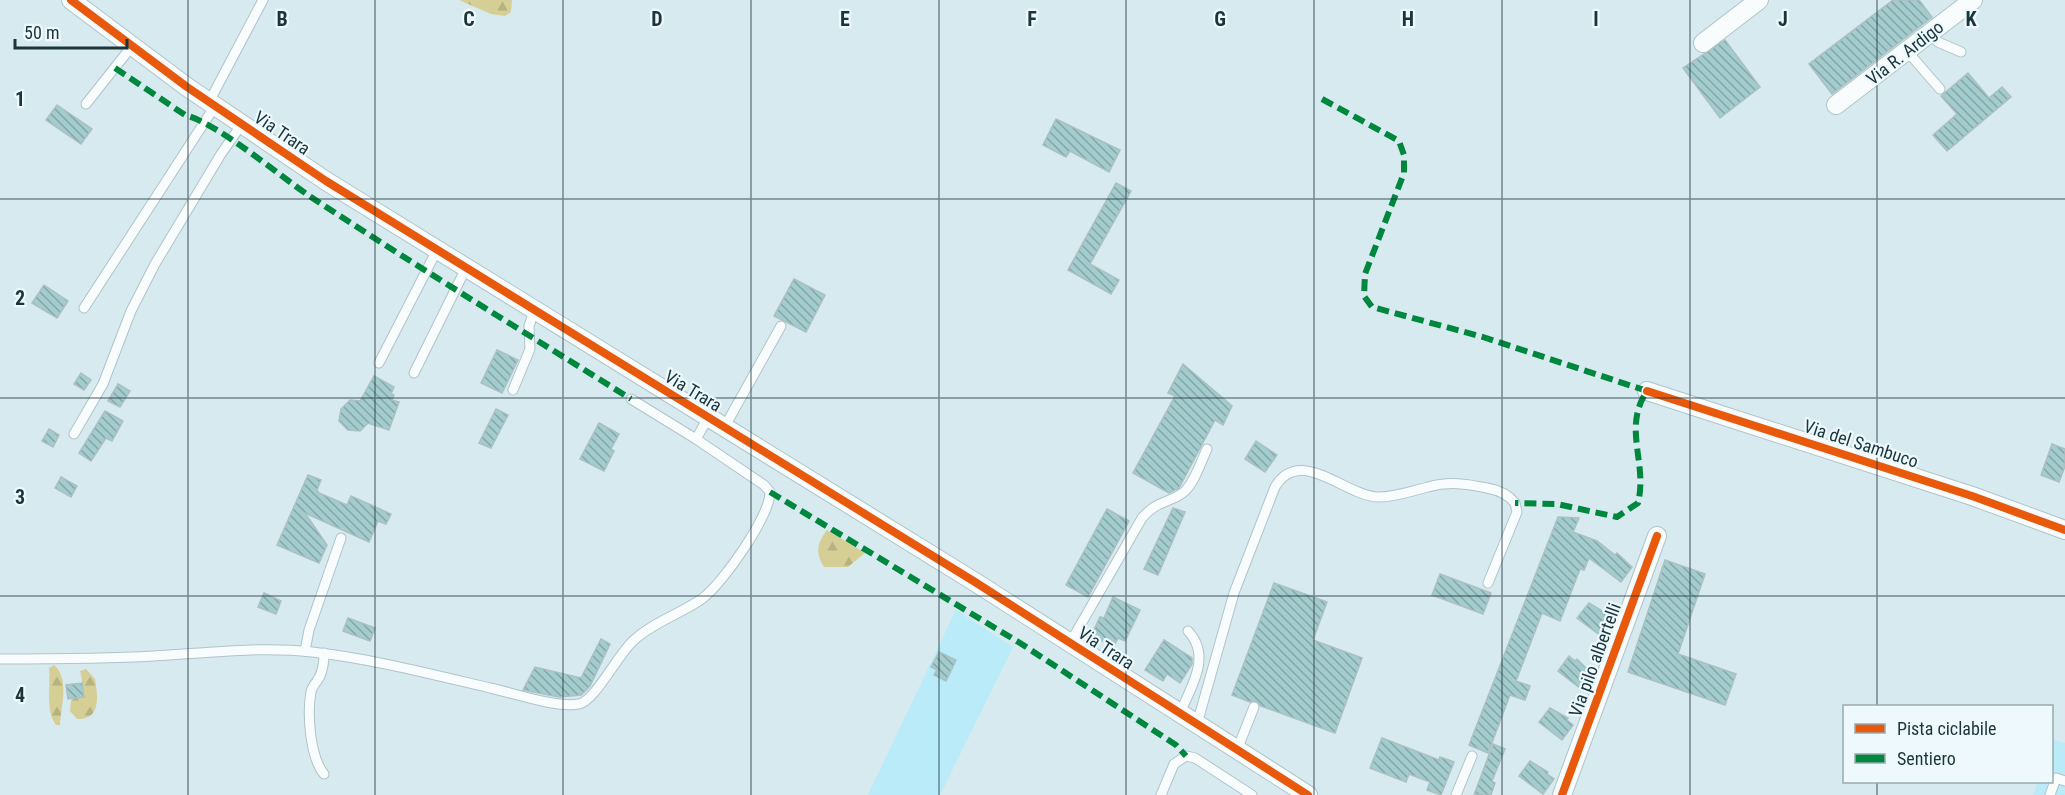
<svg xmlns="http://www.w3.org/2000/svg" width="2065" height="795" viewBox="0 0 2065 795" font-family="'Roboto Condensed',sans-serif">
<defs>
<pattern id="forest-firs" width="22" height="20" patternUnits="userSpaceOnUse" patternTransform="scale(1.5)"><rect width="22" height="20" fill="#d5cf95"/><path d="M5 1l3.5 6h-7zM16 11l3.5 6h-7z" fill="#b6b281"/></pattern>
<pattern id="building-back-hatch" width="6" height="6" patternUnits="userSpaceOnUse" patternTransform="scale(1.5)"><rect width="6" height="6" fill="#a3ccce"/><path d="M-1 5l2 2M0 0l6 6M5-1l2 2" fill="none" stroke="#84a6a8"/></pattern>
</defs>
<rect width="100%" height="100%" fill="#d6eaf0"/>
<g fill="#baebf8">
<polygon points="956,610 1013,647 940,795 868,795"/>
<polygon points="2053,740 2065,743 2065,795 2033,795 2038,782 2052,782"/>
</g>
<g fill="url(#forest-firs)">
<polygon points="459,0 512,0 511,12 505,16 491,14"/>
<path d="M 827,530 L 865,553 L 848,567 L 824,567 C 815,553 817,543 827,530 Z"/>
<path d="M 54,665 C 70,678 61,707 60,725 L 56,725 C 45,710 51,685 49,668 Z"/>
<path d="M 86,669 L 95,679 C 98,697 101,720 77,719 L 70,711 L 71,701 C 82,693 84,684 80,671 Z"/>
</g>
<g fill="url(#building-back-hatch)" stroke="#aac0c2" stroke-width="1.5">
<polygon points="1893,0 1919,0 1932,17 1832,94 1809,64"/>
<polygon points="1725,40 1760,87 1720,118 1683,68"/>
<polygon points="1968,73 1989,98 2002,87 2011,97 1947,151 1933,135 1957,114 1941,96"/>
<polygon points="57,105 92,129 81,144 46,120"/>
<polygon points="1056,119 1120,150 1109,172 1070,151 1066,157 1043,145"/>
<polygon points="1116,183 1131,191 1090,264 1119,280 1111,294 1068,270"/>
<polygon points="794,279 825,295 806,332 774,316"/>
<polygon points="44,285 68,301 57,318 32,303"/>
<polygon points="497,350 518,360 502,393 481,383"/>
<polygon points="1183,364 1232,406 1223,425 1215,420 1179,488 1169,493 1133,473 1175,396 1168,393"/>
<polygon points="81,373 91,380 84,390 74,384"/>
<polygon points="374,376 394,387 391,394 394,395 392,400 399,402 389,430 368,423 360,431 348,430 339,421 341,409 350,400 360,401"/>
<polygon points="118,384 130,391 120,407 108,401"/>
<polygon points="496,409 508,415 491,448 479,443"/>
<polygon points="105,411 123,421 112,441 106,438 91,461 79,453"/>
<polygon points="599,423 619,434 611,449 614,451 604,471 580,459"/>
<polygon points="49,429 59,435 53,447 42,441"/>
<polygon points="1256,441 1277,455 1265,472 1245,459"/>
<polygon points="2052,444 2065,449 2065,466 2059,482 2041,475"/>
<polygon points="308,475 321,480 317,490 319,493 347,505 351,496 391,514 386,524 378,521 369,542 305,513 327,545 319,563 277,545"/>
<polygon points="61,477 77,486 71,497 55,488"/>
<polygon points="1173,508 1185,512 1158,575 1144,569"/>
<polygon points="1107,509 1129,521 1088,597 1066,585"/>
<polygon points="1558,517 1579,518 1573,532 1597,541 1615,555 1617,553 1632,567 1621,582 1589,558 1584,570 1580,569 1560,621 1542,613 1516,681 1530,686 1525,700 1510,695 1488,753 1469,745"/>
<polygon points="1665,560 1705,574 1678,654 1736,674 1725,705 1628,672"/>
<polygon points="1440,574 1491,593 1483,614 1432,595"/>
<polygon points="1274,583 1327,602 1313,640 1362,658 1335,733 1261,706 1256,701 1250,702 1232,695"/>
<polygon points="264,593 281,601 276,614 258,607"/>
<polygon points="1113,597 1140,610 1125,641 1118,638 1114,646 1091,636 1100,617 1104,618"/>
<polygon points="1589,603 1607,614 1605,616 1612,621 1601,636 1577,618"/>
<polygon points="348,618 375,628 370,641 343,631"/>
<polygon points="601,639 610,644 590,686 581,695 559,697 523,690 535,667 581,678"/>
<polygon points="1164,640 1192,658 1192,664 1180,683 1167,674 1163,681 1145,670"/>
<polygon points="939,652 956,660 946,681 934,675 937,670 931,667"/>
<polygon points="1569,656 1575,661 1577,659 1592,674 1581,689 1558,671"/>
<polygon points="82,683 84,697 68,699 66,685"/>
<polygon points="1550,708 1568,718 1567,720 1573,725 1562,740 1539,722"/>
<polygon points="1382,738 1439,760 1440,757 1454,762 1441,795 1427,790 1430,782 1409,774 1406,782 1370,768"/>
<polygon points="1493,744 1505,749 1492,781 1495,783 1491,795 1474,795"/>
<polygon points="1530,761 1548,772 1547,774 1554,779 1543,794 1519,776"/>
</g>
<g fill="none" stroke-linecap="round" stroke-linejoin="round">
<defs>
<g id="lane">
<polyline points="1930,33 1938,42 1961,52"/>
<polyline points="1907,51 1940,89"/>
<polyline points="209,102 263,0"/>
<polyline points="86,104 132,46"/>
<polyline points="84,308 215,106"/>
<polyline points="379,363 437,250"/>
<polyline points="414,373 466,268"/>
<polyline points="513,390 530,349 529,326 534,311"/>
<polyline points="631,399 696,439"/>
<polyline points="724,428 781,326"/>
<polyline points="74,434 103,384 131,311 155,264 221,154 242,124"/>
<path d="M 1070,643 L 1142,518 C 1158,499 1172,503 1185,491 C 1195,481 1201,462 1207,449"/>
<polyline points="305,651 309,630 341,538"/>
<path d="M 0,659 C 51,659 103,659 154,656 C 206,653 260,646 312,652 C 373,659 431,674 490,688 C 514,693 555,708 579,704 C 595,701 618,654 634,640 C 655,621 681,614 703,598 C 723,583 770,516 770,492 L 764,485 L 696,439 L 708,418"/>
<path d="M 1180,713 C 1191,687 1212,656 1188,631"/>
<path d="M 1197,724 L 1234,593 L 1275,487 C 1300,445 1345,496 1378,497 C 1396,497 1411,491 1428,487 C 1449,481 1467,484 1487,488 C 1498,490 1508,494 1515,503 L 1517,512 L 1488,583"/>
<polyline points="1237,750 1254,707"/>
<path d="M 324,774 C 310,757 307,714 311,692 C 312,686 317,682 320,676 C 323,669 324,661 324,653"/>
<polyline points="1161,795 1174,764 1186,756 1195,758 1252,795"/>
<polyline points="1456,795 1472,756"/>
<polyline points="2050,795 2056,778 2065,781"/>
</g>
<g id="street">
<polyline points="71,0 187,87 326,181 975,582 1308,795"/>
<polyline points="1703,43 1759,0"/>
<polyline points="1836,105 1973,0"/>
<polyline points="1647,391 1972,496 2065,530"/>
<polyline points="1562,795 1657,536"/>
</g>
</defs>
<use href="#lane" stroke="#afc4c9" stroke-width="11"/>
<use href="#street" stroke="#afc4c9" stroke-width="20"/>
<use href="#lane" stroke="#f9fcfd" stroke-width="9"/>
<use href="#street" stroke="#f9fcfd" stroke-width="18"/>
<g stroke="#00873e" stroke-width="6" stroke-dasharray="12 6" stroke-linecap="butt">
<path d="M 115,68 L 185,115 C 219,124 278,175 311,197 C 416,266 524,332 631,399"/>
<path d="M 1322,99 L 1399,141 L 1404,155 L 1404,173 L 1365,274 L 1364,296 L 1372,307 L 1483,337 L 1647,391 C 1622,428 1648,463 1638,503 L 1617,517 L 1557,504 L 1515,503"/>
<polyline points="770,492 1020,643 1176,745 1186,756"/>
</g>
<defs>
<g id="cycleway">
<polyline points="71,0 187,87 326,181 975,582 1308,795"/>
<polyline points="1647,391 1972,496 2065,530"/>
<polyline points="1562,795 1657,536"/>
</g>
</defs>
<use href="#cycleway" stroke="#edf9fc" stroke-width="11"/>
<use href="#cycleway" stroke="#e8590c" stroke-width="8"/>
</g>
<path fill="none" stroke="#1b353b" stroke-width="1.5" stroke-opacity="0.55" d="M 188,0 L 188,795M 375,0 L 375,795M 563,0 L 563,795M 751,0 L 751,795M 939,0 L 939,795M 1126,0 L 1126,795M 1314,0 L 1314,795M 1502,0 L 1502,795M 1690,0 L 1690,795M 1877,0 L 1877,706M 0,199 L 2065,199M 0,398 L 2065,398M 0,596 L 2065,596M 1877,782 L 1877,795"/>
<g text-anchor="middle" stroke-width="4.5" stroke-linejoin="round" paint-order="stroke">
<g font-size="18" fill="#1b353b" stroke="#edf9fc">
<text transform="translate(1905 53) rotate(-38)" y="6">Via R. Ardigo</text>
<text transform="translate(282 133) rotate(34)" y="6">Via Trara</text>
<text transform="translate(693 391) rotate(31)" y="6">Via Trara</text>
<text transform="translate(1861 444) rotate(18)" y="6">Via del Sambuco</text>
<text transform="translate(1106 648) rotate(33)" y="6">Via Trara</text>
<text transform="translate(1595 660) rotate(-70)" y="6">Via pilo albertelli</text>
</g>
</g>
<g font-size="20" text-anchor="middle" font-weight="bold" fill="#1b353b" stroke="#edf9fc" stroke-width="4.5" stroke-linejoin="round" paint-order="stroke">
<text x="282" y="26">B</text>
<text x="469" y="26">C</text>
<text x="657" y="26">D</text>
<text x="845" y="26">E</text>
<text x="1032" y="26">F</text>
<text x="1220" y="26">G</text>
<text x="1408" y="26">H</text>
<text x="1596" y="26">I</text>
<text x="1783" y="26">J</text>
<text x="1971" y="26">K</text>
<text x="20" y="106">1</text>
<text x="20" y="305">2</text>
<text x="20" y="504">3</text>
<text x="20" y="702">4</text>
</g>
<rect x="1843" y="705" width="210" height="78" fill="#edf9fc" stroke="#99abaf" stroke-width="1.5"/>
<rect x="1855" y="724" width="30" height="9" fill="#e8590c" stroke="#99abaf" stroke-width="1.5"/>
<text x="1897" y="735" font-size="18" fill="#1b353b">Pista ciclabile</text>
<rect x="1855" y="754" width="30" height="9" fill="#00873e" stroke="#99abaf" stroke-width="1.5"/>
<text x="1897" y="765" font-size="18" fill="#1b353b">Sentiero</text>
<path d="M15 39v9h112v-9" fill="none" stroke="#1b353b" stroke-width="3"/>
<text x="24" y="39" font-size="18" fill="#1b353b" stroke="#edf9fc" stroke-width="4.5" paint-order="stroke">50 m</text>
</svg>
